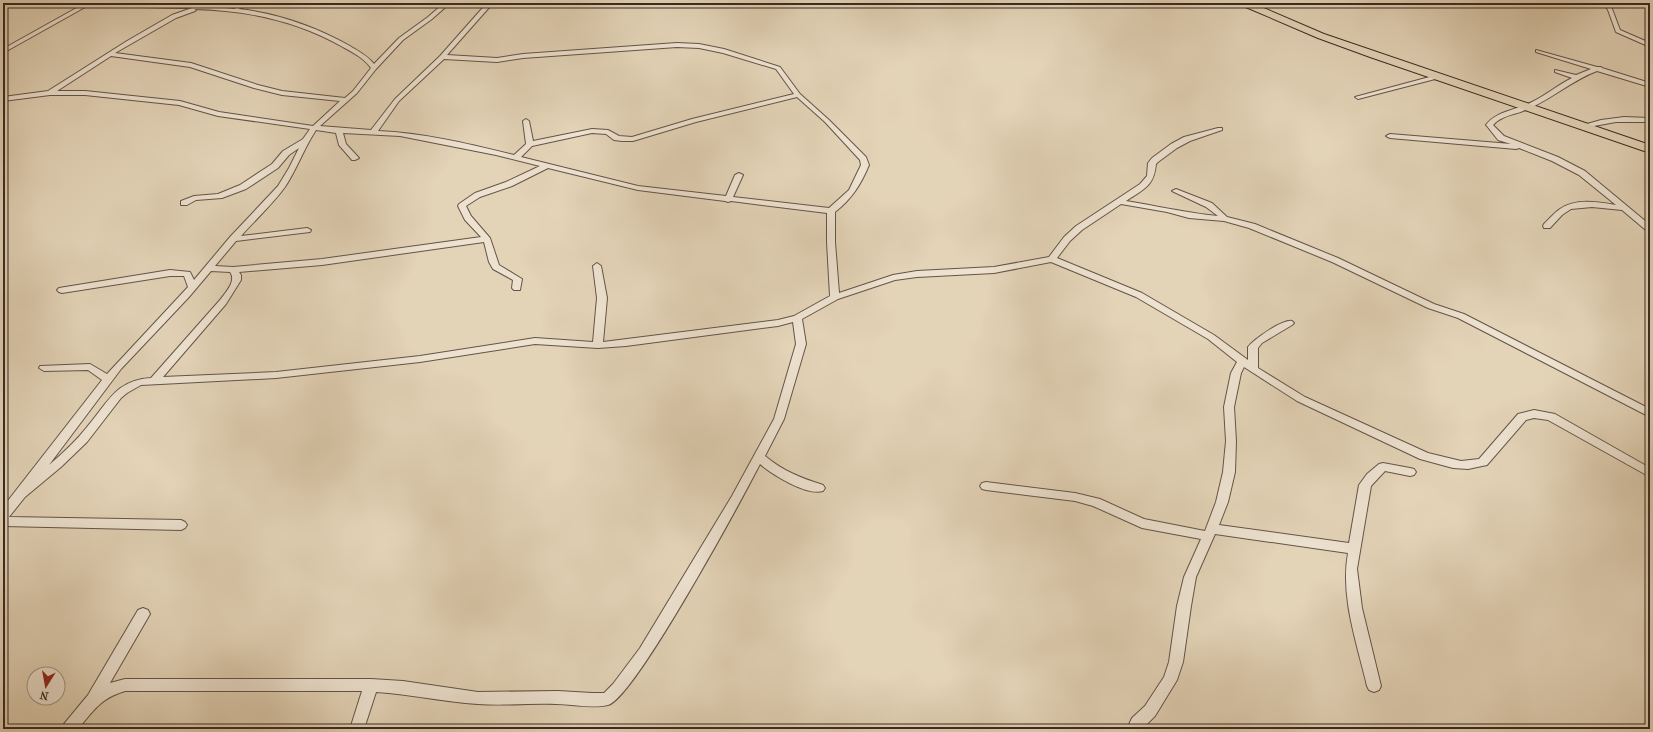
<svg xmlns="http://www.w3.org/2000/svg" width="1653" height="732" viewBox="0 0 1653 732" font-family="'IM FELL French Canon',serif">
<rect width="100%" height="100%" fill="#e3d3b7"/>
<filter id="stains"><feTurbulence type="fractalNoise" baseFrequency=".005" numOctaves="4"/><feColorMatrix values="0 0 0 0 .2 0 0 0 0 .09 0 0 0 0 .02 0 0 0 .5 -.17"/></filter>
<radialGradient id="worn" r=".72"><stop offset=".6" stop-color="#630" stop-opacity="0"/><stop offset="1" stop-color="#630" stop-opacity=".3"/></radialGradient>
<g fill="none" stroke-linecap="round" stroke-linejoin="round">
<defs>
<g id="minor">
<path d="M 38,3 L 198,5 L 235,9 L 235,7 L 248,3 L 257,3 L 238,9 C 277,13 316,27 350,46 C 358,51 368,56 374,64 L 399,38 L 428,17 L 444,3 L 450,3 L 432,19 L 403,40 L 376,69 L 357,93 L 320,126 L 371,130 L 395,99 L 440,56 L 487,3 L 493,3 L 447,55 L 497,58 L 523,54 L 677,43 L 699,44 L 724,49 L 780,67 L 800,94 L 829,120 L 866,157 L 869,165 C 861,184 852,199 835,212 L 835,242 L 839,293 L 893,275 L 917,271 L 994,267 L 1049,257 L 1064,237 L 1076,226 L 1140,184 L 1147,176 L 1148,163 L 1152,158 L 1171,144 L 1184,137 L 1218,128 L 1222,128 L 1222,130 L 1190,141 L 1177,148 L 1158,162 L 1156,164 C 1154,186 1144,189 1126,201 C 1157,206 1187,213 1218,216 L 1206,207 L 1172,191 L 1176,189 L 1212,203 L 1227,217 L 1255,224 L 1338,258 L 1434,304 L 1464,314 L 1650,409 L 1650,417 L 1458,318 L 1428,308 L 1332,262 L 1249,228 L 1224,221 L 1189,218 L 1167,212 L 1121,204 L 1082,230 L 1070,241 L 1057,258 L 1142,293 L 1214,335 L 1248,360 L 1248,347 C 1254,339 1283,319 1292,321 L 1294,323 L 1292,325 L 1262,343 L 1258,348 L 1258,368 L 1305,397 L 1428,453 L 1461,461 L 1479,459 L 1518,414 L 1534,410 L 1555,414 L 1650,468 L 1650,477 L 1548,420 L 1534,418 L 1526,420 L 1487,465 L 1468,469 L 1453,468 L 1420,459 L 1297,401 L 1244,367 L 1241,373 L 1234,407 L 1236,441 L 1235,472 L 1228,502 L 1219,525 L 1349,543 L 1359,485 L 1367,474 L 1379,464 L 1383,463 L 1410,468 L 1414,469 L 1416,472 L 1414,475 L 1410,476 L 1385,471 L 1371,486 L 1357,569 L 1362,608 L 1381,686 L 1379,690 L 1374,692 L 1369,690 L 1367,686 C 1357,643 1340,597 1348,553 L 1215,534 L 1196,577 L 1191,606 L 1183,662 L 1177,680 L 1155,716 L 1142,729 L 1127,729 L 1132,718 L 1145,706 L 1164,677 L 1169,662 L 1177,606 L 1184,577 L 1201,539 L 1142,528 L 1093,506 L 1075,501 L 986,490 L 982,489 L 980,486 L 982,483 L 986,482 L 1075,493 L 1100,499 L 1144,519 L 1205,531 L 1216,502 L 1223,472 L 1226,441 L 1224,407 L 1231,373 L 1237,362 L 1208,339 L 1136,297 L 1051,262 L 994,273 L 917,277 L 895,280 L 838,299 L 802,319 L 806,344 L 784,419 L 765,456 C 783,471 801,478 823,485 L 825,488 L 823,491 C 807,496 773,475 760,464 C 742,499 634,699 608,705 C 591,709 573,704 556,704 C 530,703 504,706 478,704 C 444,702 410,694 376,692 L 364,729 L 350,729 L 362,691 L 125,691 C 101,698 93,711 78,729 L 62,729 L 64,724 L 88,695 L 138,610 L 143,608 L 148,610 L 150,614 L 110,683 L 125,679 L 371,679 L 403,681 L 478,692 L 558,691 L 592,693 L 604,693 L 613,684 L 640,648 L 732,496 L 774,419 L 796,344 L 793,322 L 778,326 L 626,346 L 598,348 L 535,344 L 420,362 L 276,378 L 141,385 L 127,393 L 121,398 L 87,442 L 61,467 L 25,497 L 9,517 L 181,520 L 185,522 L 187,525 L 185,528 L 181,530 L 3,526 L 3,507 L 102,380 L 88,370 L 44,371 L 39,368 L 40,366 L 90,364 L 107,374 L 188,287 L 184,276 L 170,276 L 62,293 L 59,292 L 57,290 L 59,288 L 170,270 L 190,272 L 194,280 L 230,237 L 278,186 L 289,168 L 299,148 L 289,155 L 278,168 L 246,189 L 222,198 L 196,200 L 187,205 L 181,205 L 181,201 L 194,196 L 218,194 L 240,185 L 272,164 L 283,151 L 303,139 L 310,129 L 218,116 L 179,105 L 85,95 L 50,95 L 3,101 L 3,97 L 48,91 L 127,41 L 172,15 L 192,8 L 87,6 L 3,53 L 3,49 L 80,6 L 41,5 ZM 194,9 C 245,10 297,21 341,46 C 352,52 364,58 371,68 L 353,91 L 345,98 L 282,91 L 258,85 L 191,63 L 115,53 L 176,18 L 195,11 L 196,10 ZM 677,47 L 699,48 L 723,53 L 776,69 L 794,94 L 692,119 L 632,137 L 619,136 L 608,130 L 592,129 L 533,141 L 529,121 L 526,119 L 523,121 L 526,144 L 514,155 C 470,144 424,133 378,131 L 399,101 L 444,59 L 497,62 L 523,58 ZM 111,56 L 190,67 L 254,88 L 282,95 L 340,101 L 313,126 L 219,112 L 180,101 L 85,91 L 57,91 ZM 797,97 L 825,122 L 860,160 L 861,165 L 849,190 L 829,208 L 733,197 L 743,175 L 739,173 L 735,175 L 726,196 L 638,186 L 521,157 L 532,146 L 592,133 L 606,134 L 614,140 L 622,141 L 633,141 L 696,122 ZM 316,130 L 336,133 L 339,145 L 352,160 L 355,160 L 359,158 L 346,144 L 343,133 L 400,136 L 496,155 L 540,166 L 506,182 L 475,193 L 459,204 L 458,206 L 465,220 L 481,237 L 322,259 L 233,267 L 215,266 L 236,241 L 310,232 L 311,230 L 307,228 L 241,236 C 255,220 272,205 285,187 C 297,169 304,148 316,130 ZM 548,168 L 638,190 L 725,201 L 728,202 L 731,201 L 827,213 L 827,242 L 830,296 L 794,316 L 778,320 L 603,342 L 607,298 L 601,266 L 597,263 L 593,266 L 597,298 L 593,342 L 535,338 L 420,356 L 276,372 L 163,377 L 226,304 L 241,280 L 241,275 L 239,272 L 322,265 L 484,242 L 489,262 L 493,269 L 513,280 L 512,288 L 514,290 L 520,290 L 522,279 L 499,265 L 490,238 L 471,216 L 466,206 L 480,197 L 512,186 ZM 211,271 L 230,272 C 237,281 225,293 220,300 L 151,378 C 115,380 108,403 87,427 C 76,441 63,453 49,465 L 121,369 L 189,297 Z"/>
<polygon points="1603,3 1609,3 1611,6 1620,30 1650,43 1650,47 1616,32 1608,10"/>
<path d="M 1536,50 L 1597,67 L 1601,67 L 1602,68 L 1650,83 L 1650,87 L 1597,71 C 1570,81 1550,101 1523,111 C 1513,115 1501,116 1493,125 L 1504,136 L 1558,157 L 1585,171 L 1650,225 L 1650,231 L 1647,231 L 1622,210 L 1592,207 L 1571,209 L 1562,215 L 1550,228 L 1544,228 L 1543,226 L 1544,224 C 1549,219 1554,213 1560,209 C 1576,198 1598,202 1616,205 L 1579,175 L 1552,161 L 1519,148 L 1516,149 L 1390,138 L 1386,136 L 1390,134 L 1511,144 L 1498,140 L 1487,126 L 1486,125 C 1496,111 1517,110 1532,102 C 1546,95 1558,85 1572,78 L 1555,72 L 1555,70 L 1576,75 L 1591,69 L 1536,52 Z"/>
<polygon points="1437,75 1440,77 1439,78 1358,99 1355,97"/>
<polygon points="1624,117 1650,118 1650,122 1616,122 1583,128 1580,126 1601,120"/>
</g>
<polygon id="trunk" points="1239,3 1252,3 1324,34 1650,145 1650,153 1370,57 1318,38 1241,5"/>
</defs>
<use href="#minor" stroke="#645448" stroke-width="2"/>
<use href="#trunk" stroke="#392a23" stroke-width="2"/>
<use href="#minor" fill="#ede2d0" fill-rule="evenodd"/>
<use href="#trunk" fill="#e3d3b7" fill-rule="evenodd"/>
</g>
<rect width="1653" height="732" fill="none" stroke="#e3d3b7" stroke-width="16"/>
<rect x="4" y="4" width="1645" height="724" fill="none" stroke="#392a23" stroke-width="2"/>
<rect x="8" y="8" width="1637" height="716" fill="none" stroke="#392a23"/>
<g transform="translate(46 686) rotate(191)"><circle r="19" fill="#ede2d0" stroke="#a5988b"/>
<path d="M0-3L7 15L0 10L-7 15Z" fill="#8f2418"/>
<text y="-6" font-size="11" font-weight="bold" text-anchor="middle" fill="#392a23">N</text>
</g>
<rect width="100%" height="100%" filter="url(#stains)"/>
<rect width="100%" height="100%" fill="url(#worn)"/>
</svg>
